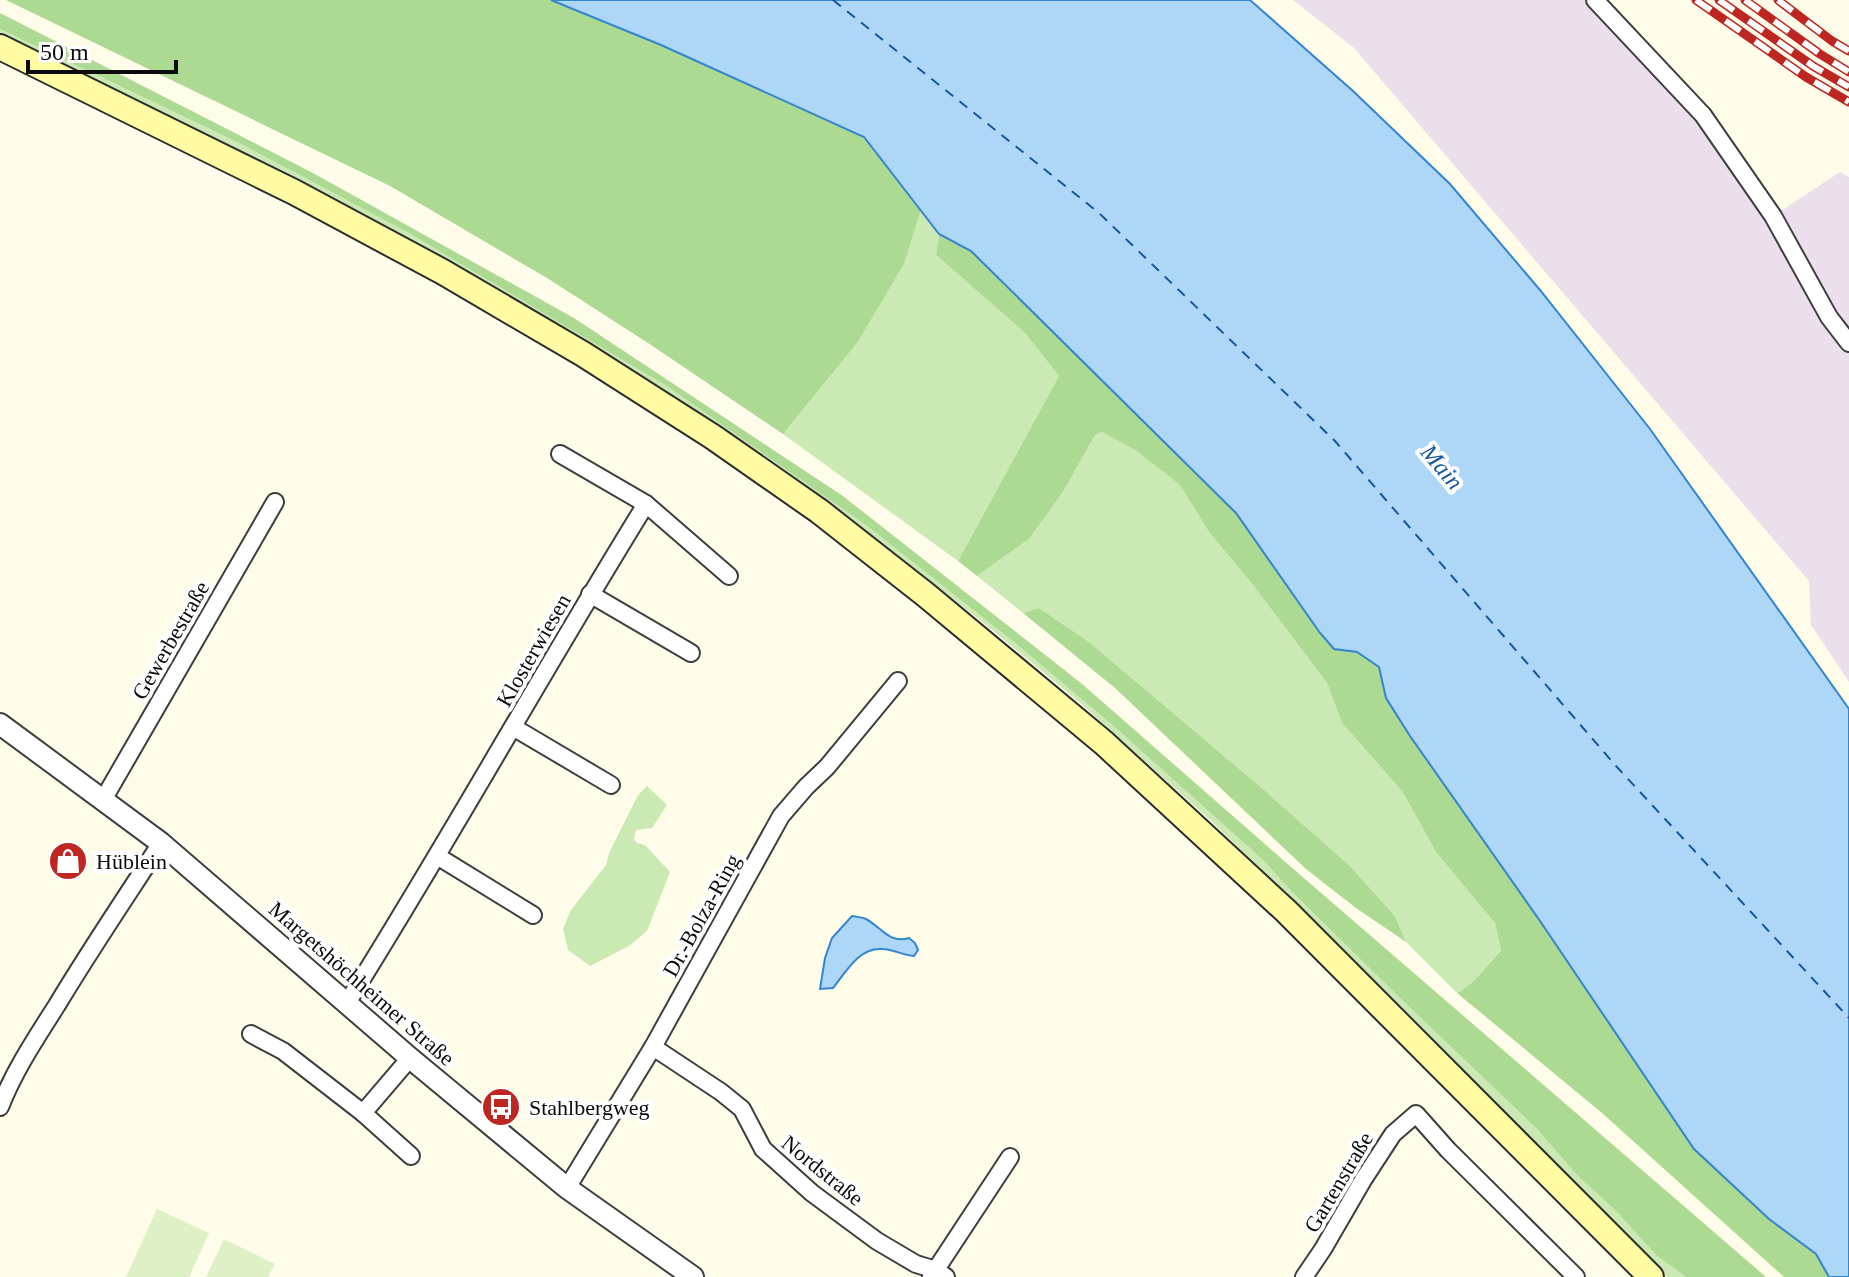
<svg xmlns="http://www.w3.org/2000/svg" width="1849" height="1277" viewBox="0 0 1849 1277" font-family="'Times New Roman',serif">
<rect width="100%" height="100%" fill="#fffce9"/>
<polygon fill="#eadfeb" points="1293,0 1594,0 1703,115 1773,216 1840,172 1849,177 1849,682 1811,625 1809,581 1354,48"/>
<g fill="#cbe9b3">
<polygon points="0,29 237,142 407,232 668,387 867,526 1014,642 1117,729 1264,861 1291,891 1402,1000 1537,1129 1577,1175 1617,1212 1656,1255 1686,1277 1667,1277 1461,1067 1305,912 1209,819 1079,702 985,624 835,508 761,457 433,253 240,151 0,35"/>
<polygon points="921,210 939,234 936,255 1025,333 1059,376 958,561 783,434 858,342 904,264"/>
<polygon points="1102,432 1135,450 1180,485 1209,532 1253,585 1327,683 1342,723 1402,791 1436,852 1495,923 1501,949 1480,974 1465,988 1457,993 1406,942 1395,916 1350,866 1263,789 1089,642 1039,608 1023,613 977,576 1029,539 1063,492 1095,435"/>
<polygon points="647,786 667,805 652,828 636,830 634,839 637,843 645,845 670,872 647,931 629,946 590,966 568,950 563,929 571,910 606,865 609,853 638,795"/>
</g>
<g fill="#adda92">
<polygon points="6,0 551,0 661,45 864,137 921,210 904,264 858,342 783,434 651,345 547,278 390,186"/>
<polygon points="0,13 313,173 574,318 843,496 1081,683 1298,873 1766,1277 1686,1277 1656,1255 1617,1212 1577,1175 1537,1129 1402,1000 1291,891 1264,861 1117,729 1014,642 867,526 668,387 407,232 237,142 0,29"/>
<path d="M 939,234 L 971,251 L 1236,513 L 1320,633 L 1357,652 L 1379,667 L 1386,698 L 1410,736 L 1540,921 L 1694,1149 L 1769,1219 L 1817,1254 L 1829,1277 L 1784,1277 L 1602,1113 L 1457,993 C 1475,983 1487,965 1501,950 L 1495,923 L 1436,852 L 1402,791 L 1342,723 L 1327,683 L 1253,585 L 1209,532 L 1180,485 L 1135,450 L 1102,432 L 1095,435 L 1063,492 L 1029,539 L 977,576 L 958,561 L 1059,376 L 1025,333 L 936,255 Z"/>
<polygon points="1039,608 1089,642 1263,789 1350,866 1395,916 1406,942 1356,908 1306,869 1115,688 1023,613"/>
</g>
<g fill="#def0c5">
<polygon points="157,1209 209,1233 189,1277 126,1277"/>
<polygon points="224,1239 275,1264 268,1277 206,1277"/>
</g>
<g fill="#add6f7" stroke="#3385d0" stroke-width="2">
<polygon points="551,0 1250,0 1353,91 1450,184 1540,290 1650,429 1849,709 1849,1277 1829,1277 1816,1254 1769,1219 1694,1149 1540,921 1410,736 1386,698 1379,667 1357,652 1334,649 1320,633 1236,513 971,251 939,234 864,137 661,45"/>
<path d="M 852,916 C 853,916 864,918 866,919 C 881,927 889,944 909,938 L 915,943 L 918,950 L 914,956 C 902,955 893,949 882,949 C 859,947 846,972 833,988 L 820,989 L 825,958 L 832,938 Z"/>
</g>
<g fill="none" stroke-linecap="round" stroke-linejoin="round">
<polyline stroke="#13569e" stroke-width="2" stroke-dasharray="10 8" stroke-linecap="butt" points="833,0 1099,213 1335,441 1616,766 1849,1018"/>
<defs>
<g id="minor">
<polyline points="1595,0 1703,115 1773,216 1829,317 1849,343"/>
<polyline points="560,454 646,504 729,576"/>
<polyline points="590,594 691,653"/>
<polyline points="513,727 611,785"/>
<polyline points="103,800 275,502"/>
<polyline points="437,856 533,915"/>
<path d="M 347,1003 C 450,839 544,669 646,504"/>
<polyline points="251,1034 283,1051 363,1113 410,1058"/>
<polyline points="653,1047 721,1092 742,1109 763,1149 812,1193 877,1241 916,1264 936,1270 946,1277"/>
<path d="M 0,1107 C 14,1071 36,1038 57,1005 C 90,950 126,897 161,843"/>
<polyline points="363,1113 411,1156"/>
<polyline points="567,1188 653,1047 781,816 806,787 827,767 898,681"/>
<polyline points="931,1277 1010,1157"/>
<polyline points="1304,1277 1323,1249 1363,1180 1393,1134 1416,1114 1448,1150 1576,1277"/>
</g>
<polyline id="tertiary" points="0,724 161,843 410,1058 567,1188 693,1277"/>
<polyline id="secondary" points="0,47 294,192 443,272 583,354 713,437 819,511 926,595 1104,743 1286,911 1651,1277"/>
</defs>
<use href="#minor" stroke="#3e3e3e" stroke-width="20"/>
<use href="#tertiary" stroke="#3e3e3e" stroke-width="24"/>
<use href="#secondary" stroke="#2d2d2d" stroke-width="28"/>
<use href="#minor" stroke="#fff" stroke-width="16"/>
<use href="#tertiary" stroke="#fff" stroke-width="20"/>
<use href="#secondary" stroke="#fffca4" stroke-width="24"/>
<defs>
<g id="rail">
<polyline points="1696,0 1806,77 1849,102"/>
<polyline points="1719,0 1813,66 1849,87"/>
<polyline points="1745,0 1820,54 1849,72"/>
<polyline points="1778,0 1832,41 1849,51"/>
</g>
</defs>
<use href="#rail" stroke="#bd2621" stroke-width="9"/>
<use href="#rail" stroke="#fff" stroke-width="6" stroke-dasharray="18" stroke-linecap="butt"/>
</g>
<defs>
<symbol id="shop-disc" viewBox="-11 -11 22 22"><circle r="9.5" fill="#bd2621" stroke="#fff"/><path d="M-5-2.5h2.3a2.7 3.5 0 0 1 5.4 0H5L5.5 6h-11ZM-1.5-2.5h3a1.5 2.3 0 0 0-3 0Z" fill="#fff"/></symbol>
<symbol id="bus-disc" viewBox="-11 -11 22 22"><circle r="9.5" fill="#bd2621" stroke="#fff"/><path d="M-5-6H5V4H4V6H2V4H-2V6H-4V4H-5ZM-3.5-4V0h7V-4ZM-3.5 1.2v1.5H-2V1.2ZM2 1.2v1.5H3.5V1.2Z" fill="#fff"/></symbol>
</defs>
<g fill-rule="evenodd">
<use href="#shop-disc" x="46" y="839" width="44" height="44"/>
<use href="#bus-disc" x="479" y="1085" width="44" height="44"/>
</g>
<g text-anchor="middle" stroke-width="8" stroke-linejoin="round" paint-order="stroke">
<g font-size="22" fill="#0b0b0b" stroke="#fff">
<text transform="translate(170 640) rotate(-60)" y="8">Gewerbestraße</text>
<text transform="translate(533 650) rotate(-60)" y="8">Klosterwiesen</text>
<text transform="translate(701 915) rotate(-61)" y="8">Dr.-Bolza-Ring</text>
<text transform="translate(362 983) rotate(41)" y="8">Margetshöchheimer Straße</text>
<text transform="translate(823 1170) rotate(39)" y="8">Nordstraße</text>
<text transform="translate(1338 1182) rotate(-59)" y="8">Gartenstraße</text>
</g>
<g font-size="22" fill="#0b0b0b" stroke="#fff" text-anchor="start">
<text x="96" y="869">Hüblein</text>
<text x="529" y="1115">Stahlbergweg</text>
</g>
<g font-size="24" font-style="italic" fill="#13569e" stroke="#fff">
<text transform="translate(1442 467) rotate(50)" y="8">Main</text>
</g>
</g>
<path d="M28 60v12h148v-12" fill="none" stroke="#0b0b0b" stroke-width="4"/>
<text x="40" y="60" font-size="24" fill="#0b0b0b" stroke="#ffffff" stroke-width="6" paint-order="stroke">50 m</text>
</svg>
